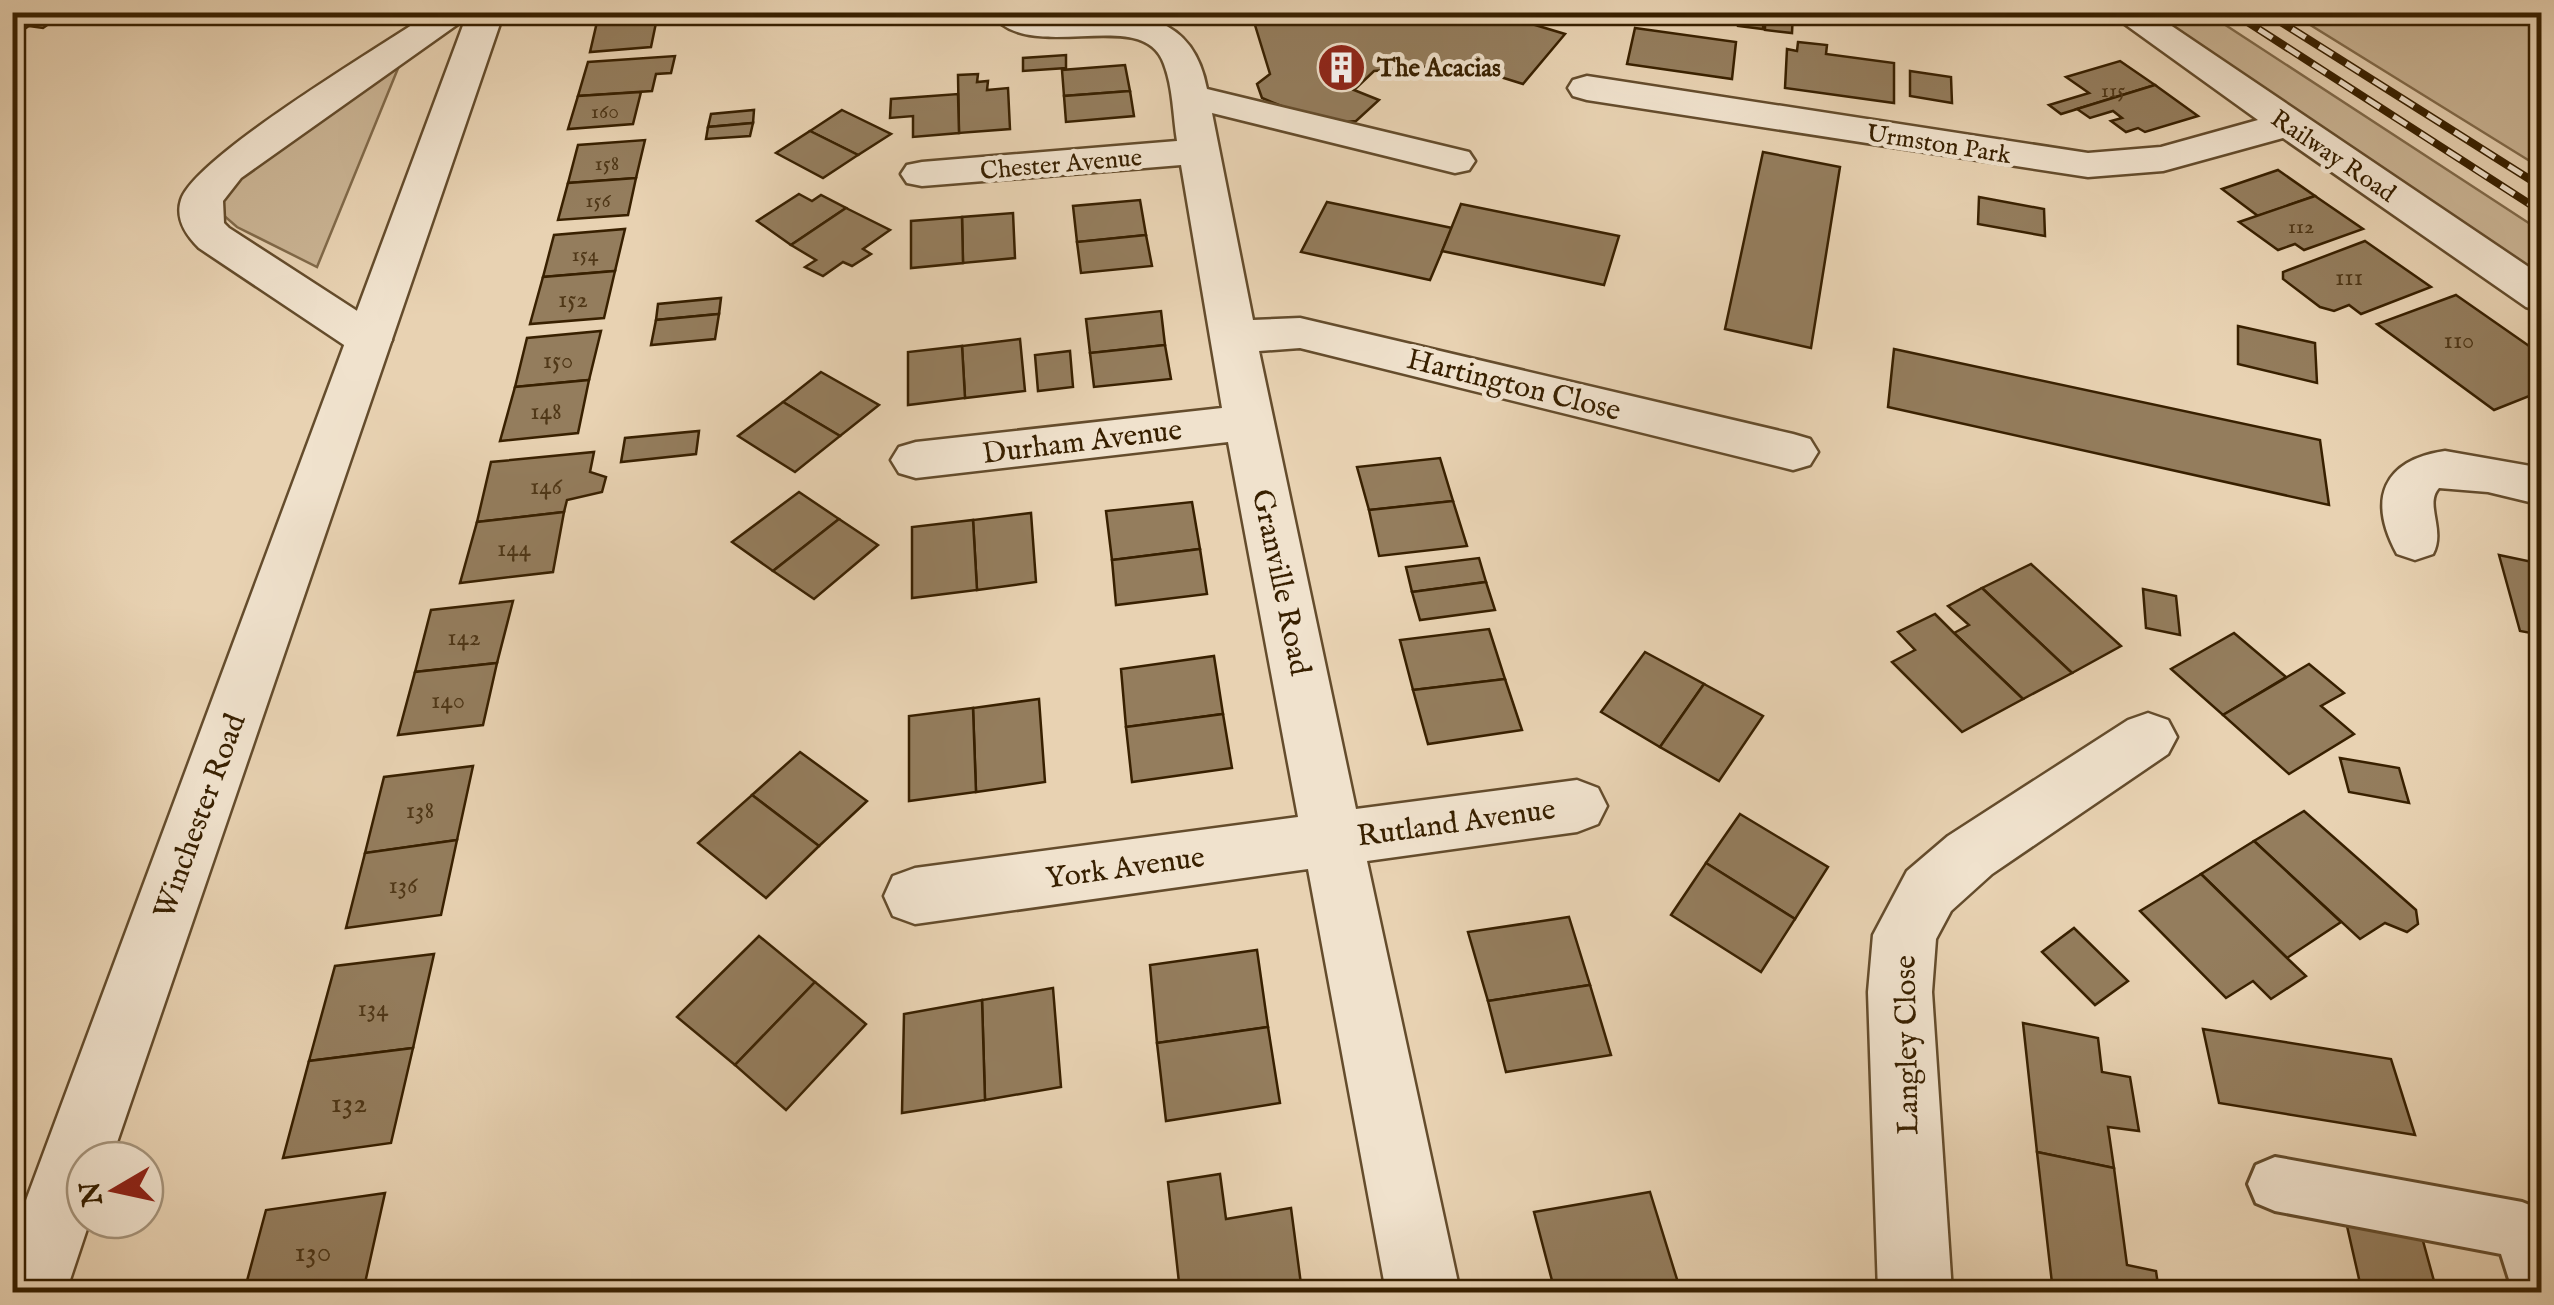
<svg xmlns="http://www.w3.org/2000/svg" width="2554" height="1305" viewBox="0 0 2554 1305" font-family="'IM FELL English',serif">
<rect width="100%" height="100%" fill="#e8d2b2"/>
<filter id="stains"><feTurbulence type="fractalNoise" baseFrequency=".002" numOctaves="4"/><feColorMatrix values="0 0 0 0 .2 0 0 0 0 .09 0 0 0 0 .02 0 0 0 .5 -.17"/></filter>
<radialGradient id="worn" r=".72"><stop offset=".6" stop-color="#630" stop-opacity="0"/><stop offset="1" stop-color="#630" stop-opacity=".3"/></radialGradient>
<g fill="#cab494" stroke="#816a4a" stroke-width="2.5">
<polygon points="2153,13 2207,13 2541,231 2541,275"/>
<polygon points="2291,13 2541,13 2541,168"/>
<polygon points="401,61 317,267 237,227 222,214 222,195 237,176"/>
</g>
<g fill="#947d5d" stroke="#382000" stroke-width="2.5">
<polygon points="12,12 18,12 56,19 43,28 29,26 12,37"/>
<polygon points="600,12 658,12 657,18 597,22"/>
<polygon points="819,12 913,12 819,20"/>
<polygon points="1251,12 1353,12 1355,19 1492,12 1565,34 1523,84 1459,64 1374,71 1354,90 1379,100 1356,121 1326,124 1262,98 1257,84 1270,74"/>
<polygon points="1738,12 1764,12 1763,29 1738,26"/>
<polygon points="1765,12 1793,12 1792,33 1765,30"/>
<polygon points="657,18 651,47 590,52 597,22"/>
<polygon points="1635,28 1736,42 1732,79 1627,64"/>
<polygon points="1798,42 1827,45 1826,54 1894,63 1894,103 1785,88 1787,49 1797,51"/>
<polygon points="1066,55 1066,68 1023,71 1023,58"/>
<polygon points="675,56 671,73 656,74 652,91 578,96 588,62"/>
<polygon points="2120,61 2155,85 2061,114 2049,105 2089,93 2066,77"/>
<polygon points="1125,65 1130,91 1064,96 1062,70"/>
<polygon points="1910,71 1951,77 1952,103 1910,96"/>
<polygon points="978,74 977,82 988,81 987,90 1008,88 1010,129 959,133 958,75"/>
<polygon points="2155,85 2198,116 2145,132 2138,128 2126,132 2111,121 2122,118 2113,111 2090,118 2077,109"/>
<polygon points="1130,91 1134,116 1066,122 1064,96"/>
<polygon points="641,92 633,124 568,129 578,96"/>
<polygon points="958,94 959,133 913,137 913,116 890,118 891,99"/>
<polygon points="754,110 753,123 708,127 711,114"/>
<polygon points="842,110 891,134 858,155 810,131"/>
<polygon points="753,123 750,136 706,139 708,127"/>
<polygon points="810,131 858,155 823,178 776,153"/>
<polygon points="645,140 636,178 568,183 578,145"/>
<polygon points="1763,152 1840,167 1811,348 1725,329"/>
<polygon points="2278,170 2315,196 2258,216 2222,189"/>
<polygon points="636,178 628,215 558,220 568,183"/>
<polygon points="799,194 812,201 821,195 846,208 791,245 757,221"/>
<polygon points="2315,196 2363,229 2304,250 2295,244 2278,250 2239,222"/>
<polygon points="1979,197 2044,209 2045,236 1978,224"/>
<polygon points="1140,200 1146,235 1077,242 1073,206"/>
<polygon points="1327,202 1452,228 1430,280 1301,252"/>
<polygon points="1461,204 1619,236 1604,285 1442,251"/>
<polygon points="846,208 890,230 863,249 871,254 852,266 843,262 823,276 805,267 816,260 791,245"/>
<polygon points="1013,213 1015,258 963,263 962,217"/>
<polygon points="962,217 963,263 911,268 911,221"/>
<polygon points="625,229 615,271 543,277 554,235"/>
<polygon points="1146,235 1152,266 1081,273 1077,242"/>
<polygon points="2365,241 2431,287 2361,314 2349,305 2334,311 2320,307 2283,279 2283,272"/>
<polygon points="615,271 604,318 530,324 543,277"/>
<polygon points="2456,295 2542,355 2542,391 2494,410 2377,324"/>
<polygon points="721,298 719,314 656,320 658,304"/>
<polygon points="1161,311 1165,345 1090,353 1086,319"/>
<polygon points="719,314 715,339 651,345 656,320"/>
<polygon points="2238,326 2315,343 2317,383 2238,364"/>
<polygon points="601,331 589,380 515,387 527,338"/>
<polygon points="1020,339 1025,391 965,398 962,346"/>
<polygon points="1165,345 1171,379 1094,387 1090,353"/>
<polygon points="962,346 965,398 908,405 908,352"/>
<polygon points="1894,349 2320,440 2329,505 1888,407"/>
<polygon points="1070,351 1073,387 1038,391 1035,355"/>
<polygon points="821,372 879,405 840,436 783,402"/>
<polygon points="589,380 578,433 500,441 515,387"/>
<polygon points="783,402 840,436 795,472 738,436"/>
<polygon points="699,431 696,454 621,462 625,438"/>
<polygon points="594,452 590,472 606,477 602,492 567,500 564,512 477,522 491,462"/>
<polygon points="1440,458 1453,501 1369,510 1357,467"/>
<polygon points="799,492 839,519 773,571 732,542"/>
<polygon points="1453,501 1467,546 1379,556 1369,510"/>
<polygon points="1192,502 1200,549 1112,560 1106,511"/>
<polygon points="564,512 553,572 460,583 477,522"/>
<polygon points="1031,513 1036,582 977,590 973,520"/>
<polygon points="839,519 878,545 814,599 773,571"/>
<polygon points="973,520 977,590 912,598 912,527"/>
<polygon points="1200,549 1207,594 1116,605 1112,560"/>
<polygon points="2499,555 2542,564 2542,635 2520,631"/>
<polygon points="1479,558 1486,582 1412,592 1406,567"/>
<polygon points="2031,564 2121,646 2072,673 1982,588"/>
<polygon points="1486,582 1495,610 1420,620 1412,592"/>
<polygon points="1982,588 2003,608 2072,673 2023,699 1954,633 1969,625 1948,606"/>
<polygon points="2143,589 2176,596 2180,635 2146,628"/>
<polygon points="513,601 497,663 415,672 431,610"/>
<polygon points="1935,614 1954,633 2023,699 1962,732 1892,662 1915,650 1898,632"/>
<polygon points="1489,629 1505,679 1413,690 1400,640"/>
<polygon points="2234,633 2286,677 2223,715 2171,669"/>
<polygon points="1645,652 1704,684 1660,747 1601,712"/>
<polygon points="1214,656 1223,714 1126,727 1121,669"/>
<polygon points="497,663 483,725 398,735 415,672"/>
<polygon points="2309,664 2344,693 2321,706 2354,734 2289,774 2223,715"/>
<polygon points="1505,679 1522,730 1428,744 1413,690"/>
<polygon points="1704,684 1763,716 1719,781 1660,747"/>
<polygon points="1039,699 1045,782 976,792 973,708"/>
<polygon points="973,708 976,792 909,801 909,716"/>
<polygon points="1223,714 1232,768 1132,782 1126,727"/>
<polygon points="800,752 867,801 819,846 752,795"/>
<polygon points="2340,758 2399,768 2409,803 2349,792"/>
<polygon points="473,766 457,840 365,853 384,777"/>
<polygon points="752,795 819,846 766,898 698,843"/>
<polygon points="2304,811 2416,910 2418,924 2407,932 2385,923 2360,939 2254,841"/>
<polygon points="1740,814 1828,867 1795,919 1706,863"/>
<polygon points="457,840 441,915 346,928 365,853"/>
<polygon points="2254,841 2341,922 2287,958 2201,874"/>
<polygon points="1706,863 1795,919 1761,972 1671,915"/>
<polygon points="2201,874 2287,958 2306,976 2271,999 2253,981 2226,998 2140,911"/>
<polygon points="1569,917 1590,985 1488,1001 1468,932"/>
<polygon points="2074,928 2128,981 2095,1005 2042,952"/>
<polygon points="759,936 815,982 735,1065 677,1017"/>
<polygon points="1257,950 1268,1027 1157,1043 1150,965"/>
<polygon points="434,954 413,1048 309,1061 335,966"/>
<polygon points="815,982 866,1024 786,1110 735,1065"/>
<polygon points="1590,985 1611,1055 1506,1072 1488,1001"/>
<polygon points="1053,988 1061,1087 985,1100 982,1000"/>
<polygon points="982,1000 985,1100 902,1113 904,1014"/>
<polygon points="2023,1023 2098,1038 2102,1072 2130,1077 2139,1131 2108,1127 2114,1168 2037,1152"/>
<polygon points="1268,1027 1280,1103 1166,1121 1157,1043"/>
<polygon points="2203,1029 2391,1059 2415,1135 2219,1103"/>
<polygon points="413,1048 391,1143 283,1158 309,1061"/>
<polygon points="2037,1152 2114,1168 2127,1265 2156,1271 2159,1292 2053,1292"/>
<polygon points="1220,1174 1226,1219 1291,1208 1302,1292 1180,1292 1168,1182"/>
<polygon points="1650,1192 1680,1289 1555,1292 1534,1212"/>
<polygon points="385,1193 363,1292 244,1292 266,1210"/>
<polygon points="2344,1213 2420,1230 2437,1292 2362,1292"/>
<polygon points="1076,1282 1077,1292 1015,1292"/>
</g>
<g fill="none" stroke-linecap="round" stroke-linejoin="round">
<defs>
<polygon id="service" points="2275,1157 2522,1202 2542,1210 2542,1292 2513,1292 2501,1254 2275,1211 2256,1203 2248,1184 2256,1165"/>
<g id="minor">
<path d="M 432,12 L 475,12 L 241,178 L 223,201 L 224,223 L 229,228 L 385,329 L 392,340 L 385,351 L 369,356 L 353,351 L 199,248 C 186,235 175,219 181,200 C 194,157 386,43 432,12 Z"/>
<path d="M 990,12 C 1011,12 1031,16 1052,15 C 1121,14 1191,3 1207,89 L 1469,152 L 1475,161 L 1469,170 L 1455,173 L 1212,113 L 1253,320 L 1300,318 L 1793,434 L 1810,439 L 1818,452 L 1810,465 L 1793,470 L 1300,348 L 1259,351 L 1356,809 L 1577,780 L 1598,788 L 1607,806 L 1598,824 L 1577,832 L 1367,861 L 1460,1292 L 1386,1292 L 1308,869 L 915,924 L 893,916 L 884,896 L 893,876 L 915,868 L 1298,817 L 1228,442 L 916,478 L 899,473 L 891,460 L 899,447 L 916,442 L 1222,408 L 1181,165 L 922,186 L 907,183 L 901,174 L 907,165 L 922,162 L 1177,141 C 1173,116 1173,87 1164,64 C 1143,3 1028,68 990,12 Z"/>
<polygon points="2108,12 2151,12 2542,276 2542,312 2526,307 2283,138 2163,171 2088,177 1587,100 1573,96 1568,88 1573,80 1587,76 2088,153 2161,147 2258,120"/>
<path d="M 2445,451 L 2542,468 L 2542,505 L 2488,492 L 2439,488 C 2424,504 2446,530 2433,554 L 2415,560 L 2397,554 C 2367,499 2383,460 2445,451 Z"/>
<polygon points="2148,713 2168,720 2177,737 2168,754 1992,874 1951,911 1936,939 1932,992 1952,1292 1878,1292 1868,992 1873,935 1907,871 1948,836 2128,720"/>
</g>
<polygon id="tertiary" points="468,12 504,12 111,1160 85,1160 85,1220 90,1220 66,1292 12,1292 12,1238"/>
</defs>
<use href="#service" stroke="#644c2c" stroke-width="6"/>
<use href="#minor" stroke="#644c2c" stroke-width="5"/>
<use href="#tertiary" stroke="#644c2c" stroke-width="5"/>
<use href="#service" fill="#f0e2cd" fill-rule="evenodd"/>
<use href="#minor" fill="#f0e2cd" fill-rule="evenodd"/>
<use href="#tertiary" fill="#f0e2cd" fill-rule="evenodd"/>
<defs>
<g id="rail">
<polyline points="2232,12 2542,212"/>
<polyline points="2265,12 2542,187"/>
</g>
</defs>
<use href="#rail" stroke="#382000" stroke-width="8"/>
<use href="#rail" stroke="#f0e2cd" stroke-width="5" stroke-dasharray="16" stroke-linecap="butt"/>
</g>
<defs>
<symbol id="building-disc" viewBox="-11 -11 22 22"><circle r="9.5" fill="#8f2418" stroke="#f0e2cd"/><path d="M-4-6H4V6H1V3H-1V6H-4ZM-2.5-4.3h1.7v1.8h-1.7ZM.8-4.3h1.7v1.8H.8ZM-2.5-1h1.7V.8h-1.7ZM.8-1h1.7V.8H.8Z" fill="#fff"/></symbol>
</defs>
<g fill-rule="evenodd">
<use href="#building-disc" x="1314" y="40" width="55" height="55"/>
</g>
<g text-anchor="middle" stroke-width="9" stroke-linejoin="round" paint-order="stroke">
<g font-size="22" fill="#4f3717">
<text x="2113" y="97">115</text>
<text x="605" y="118">160</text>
<text x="607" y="170">158</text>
<text x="598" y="207">156</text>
<text x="2301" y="233">112</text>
<text x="585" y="261">154</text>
</g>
<g font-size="25" font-weight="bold" fill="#382000" stroke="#f0e2cd" text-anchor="start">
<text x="1377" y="76">The Acacias</text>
</g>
<g font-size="25" fill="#382000" stroke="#f0e2cd">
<text transform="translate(1939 143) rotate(9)" y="9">Urmston Park</text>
<text transform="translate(2334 155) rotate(34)" y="9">Railway Road</text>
<text transform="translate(1061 163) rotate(-5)" y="9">Chester Avenue</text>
</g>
<g font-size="25" fill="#4f3717">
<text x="2349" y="285">111</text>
<text x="573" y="307">152</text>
<text x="2459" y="348">110</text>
<text x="558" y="368">150</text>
<text x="546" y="419">148</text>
<text x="546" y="494">146</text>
<text x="514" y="556">144</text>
<text x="464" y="645">142</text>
<text x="448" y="708">140</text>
<text x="420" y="818">138</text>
<text x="403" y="893">136</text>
<text x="373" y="1016">134</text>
</g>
<g font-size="30" fill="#382000" stroke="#f0e2cd">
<text transform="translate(1514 384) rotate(14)" y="10">Hartington Close</text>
<text transform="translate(1082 441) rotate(-7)" y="10">Durham Avenue</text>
<text transform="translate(1282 582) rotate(78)" y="10">Granville Road</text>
<text transform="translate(199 816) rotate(-70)" y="10">Winchester Road</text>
<text transform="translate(1456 822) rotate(-8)" y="10">Rutland Avenue</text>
<text transform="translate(1125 867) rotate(-8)" y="10">York Avenue</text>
<text transform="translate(1906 1045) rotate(-91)" y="10">Langley Close</text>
</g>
<g font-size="30" fill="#4f3717">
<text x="349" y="1112">132</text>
<text x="313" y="1261">130</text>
</g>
</g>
<rect width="2554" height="1305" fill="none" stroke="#e8d2b2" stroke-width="50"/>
<rect x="15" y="15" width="2524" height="1275" fill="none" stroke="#382000" stroke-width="5"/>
<rect x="25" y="25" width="2504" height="1255" fill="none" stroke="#382000" stroke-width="2.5"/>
<g transform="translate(115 1190) rotate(261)"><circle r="48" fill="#f0e2cd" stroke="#a6947b" stroke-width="2.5"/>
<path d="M0-8L18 38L0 25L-18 38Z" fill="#8f2418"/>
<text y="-15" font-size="28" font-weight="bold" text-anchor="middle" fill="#382000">N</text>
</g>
<rect width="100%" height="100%" filter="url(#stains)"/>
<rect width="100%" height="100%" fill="url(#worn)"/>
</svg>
